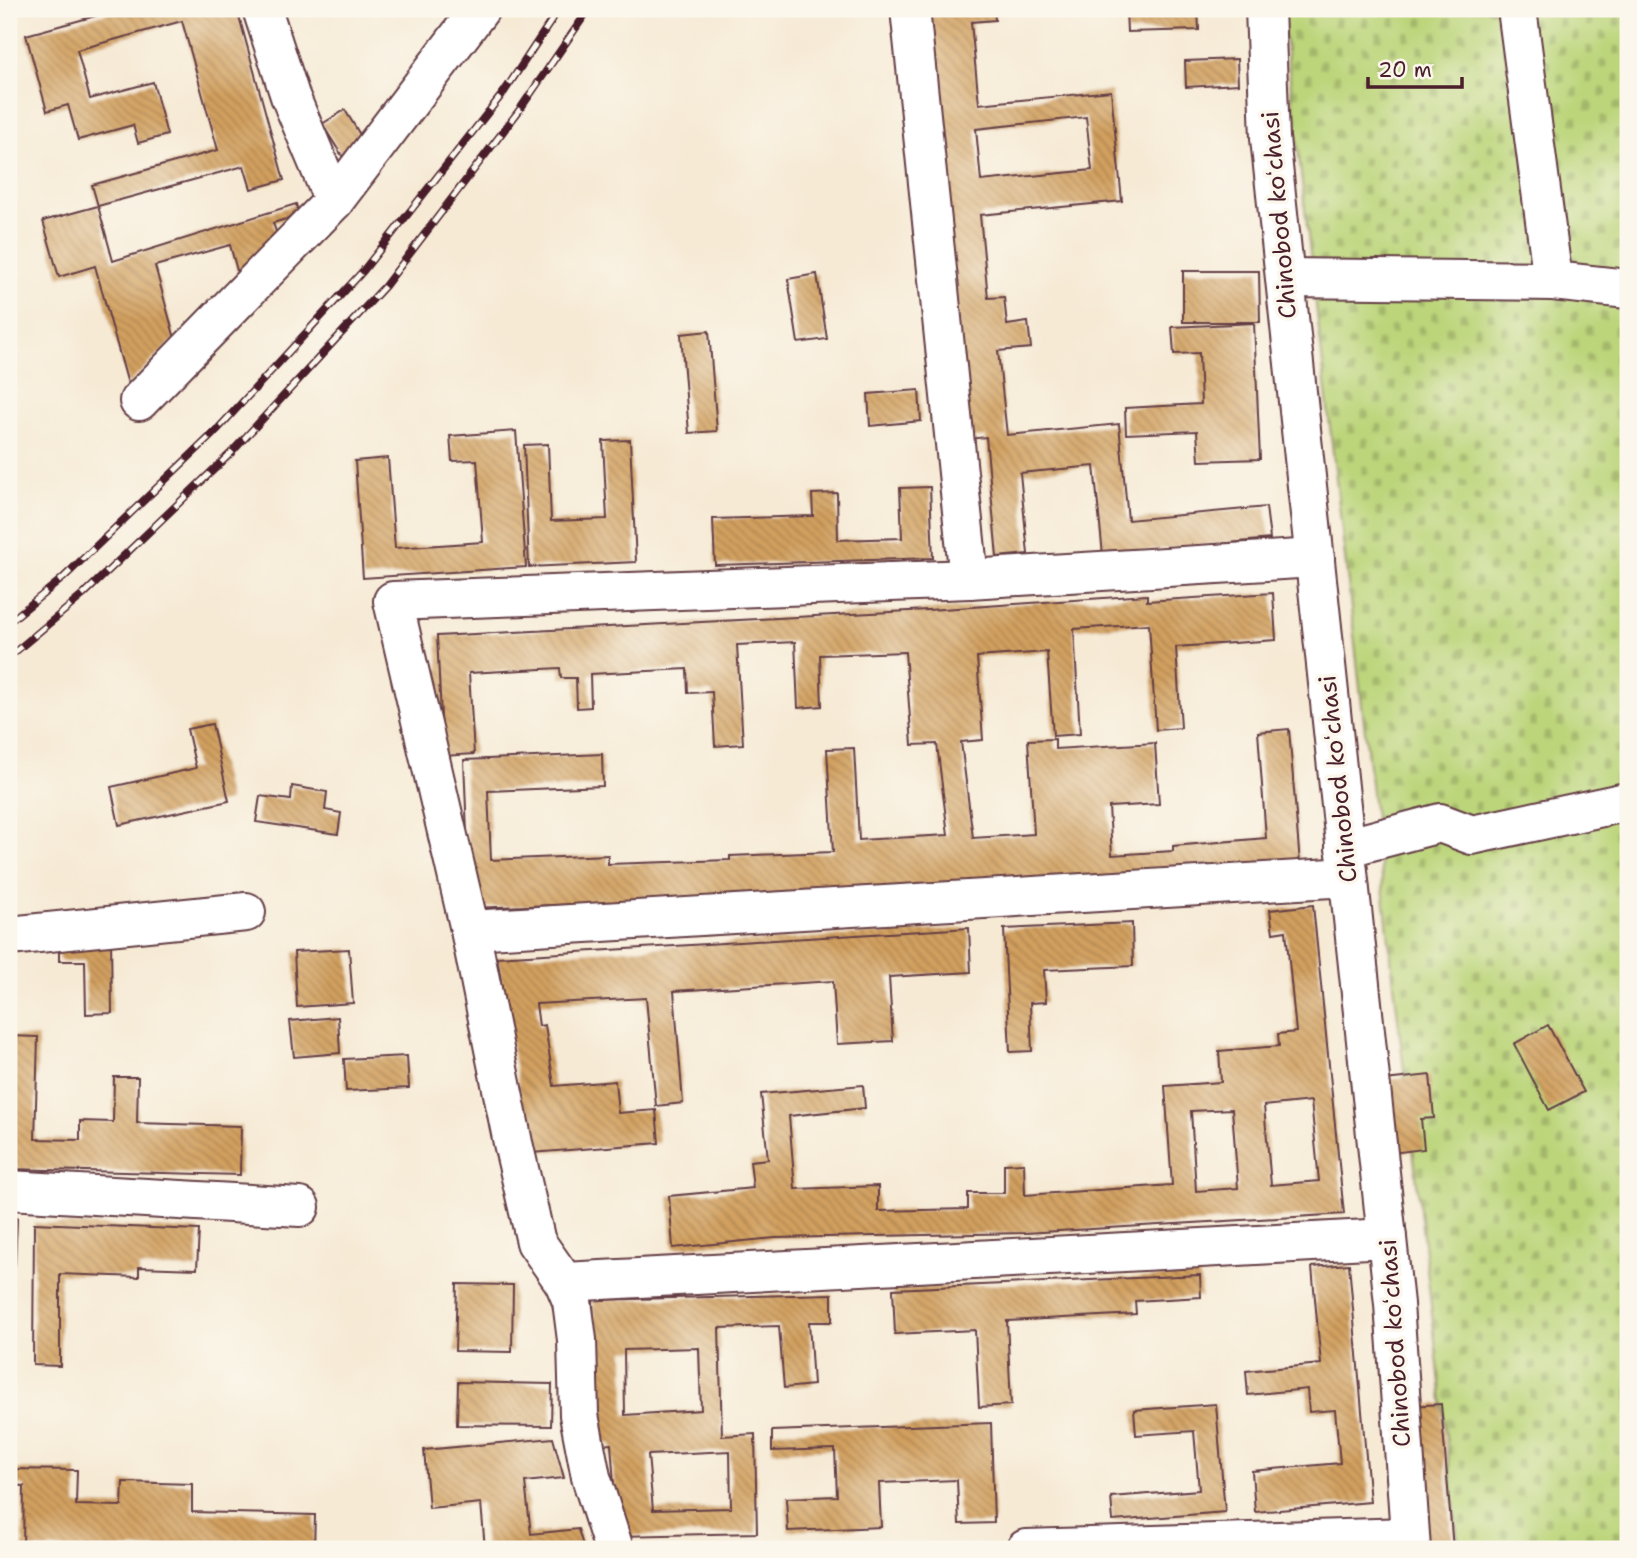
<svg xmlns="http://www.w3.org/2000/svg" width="1637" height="1558" viewBox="0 0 1637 1558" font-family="'Shantell Sans',sans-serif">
<defs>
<pattern id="cemetery-stones" width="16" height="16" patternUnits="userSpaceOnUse" patternTransform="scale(1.75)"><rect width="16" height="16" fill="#bcd57a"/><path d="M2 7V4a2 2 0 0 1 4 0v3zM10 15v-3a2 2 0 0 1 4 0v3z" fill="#a3b66a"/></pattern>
<pattern id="building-back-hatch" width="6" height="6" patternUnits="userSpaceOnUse" patternTransform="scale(1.75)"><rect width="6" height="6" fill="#d2a05f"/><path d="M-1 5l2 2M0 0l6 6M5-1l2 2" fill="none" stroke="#ac824f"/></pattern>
</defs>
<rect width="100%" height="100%" fill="#fbf7ec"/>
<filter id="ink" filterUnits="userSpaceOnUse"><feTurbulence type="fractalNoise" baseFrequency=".0143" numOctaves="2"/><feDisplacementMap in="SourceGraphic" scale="14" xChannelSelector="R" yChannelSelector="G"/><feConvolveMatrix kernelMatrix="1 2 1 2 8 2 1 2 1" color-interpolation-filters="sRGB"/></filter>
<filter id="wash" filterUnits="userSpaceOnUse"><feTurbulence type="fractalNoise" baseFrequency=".00686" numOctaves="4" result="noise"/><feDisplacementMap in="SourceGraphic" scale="28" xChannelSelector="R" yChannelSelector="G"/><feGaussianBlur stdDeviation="1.57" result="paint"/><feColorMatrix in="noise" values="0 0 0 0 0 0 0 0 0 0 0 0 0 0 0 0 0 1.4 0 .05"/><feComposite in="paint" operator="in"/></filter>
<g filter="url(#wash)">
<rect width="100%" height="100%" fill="#f6ead5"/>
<polygon fill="url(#cemetery-stones)" stroke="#837a52" stroke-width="2" points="1282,9 1628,9 1628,1549 1459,1549"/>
<g id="blocks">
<g fill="url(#building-back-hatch)" fill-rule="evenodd">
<polygon points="121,9 237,9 284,180 251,189 244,166 98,206 113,261 296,204 299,215 273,223 279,240 239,278 230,245 155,266 175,339 128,384 95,266 59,277 43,221 98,206 92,185 218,150 182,21 77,50 90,99 153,82 167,135 138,143 133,125 78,140 68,105 47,111 26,35"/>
<path d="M 927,9 L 994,9 L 995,20 L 971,22 L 979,104 L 1111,91 L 1122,201 L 980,215 L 988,298 L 1004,297 L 1007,325 L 1028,322 L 1031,348 L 998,351 L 1007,435 L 1119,424 L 1128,520 L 1266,507 L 1270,539 L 1103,555 L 1094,466 L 1020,473 L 1028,554 L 997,557 L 986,437 L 969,439 ZM 1086,117 L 1092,170 L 981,181 L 976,129 Z"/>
<polygon points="1126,9 1198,9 1199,30 1127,32"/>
<polygon points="1237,59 1238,84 1186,87 1185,61"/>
<polygon points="345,110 368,148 346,162 322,124"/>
<polygon points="1183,271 1259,271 1260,322 1183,322"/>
<polygon points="817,274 827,339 798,343 788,279"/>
<polygon points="1254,323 1260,459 1199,461 1197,431 1126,434 1125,408 1201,404 1199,353 1174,354 1172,327"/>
<polygon points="709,331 717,431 689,433 681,334"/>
<polygon points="919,390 921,421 870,426 868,394"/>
<polygon points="516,431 526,567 363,578 355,461 388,458 395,548 483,542 477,460 452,461 450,436"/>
<polygon points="630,440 636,562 529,567 524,445 548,444 551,521 607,519 603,441"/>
<polygon points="930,487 933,558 715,565 713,519 813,516 812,494 837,493 838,540 902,538 900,488"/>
<polygon points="1273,593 1276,640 1176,647 1181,728 1156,730 1149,624 1074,629 1080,734 1053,736 1047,652 977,657 983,740 961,742 973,838 1034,834 1028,740 1055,739 1055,749 1155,743 1159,804 1109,807 1112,855 1173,851 1173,846 1266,838 1258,732 1289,729 1300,864 836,895 470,908 464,760 602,754 603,786 488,791 491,860 608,855 608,864 730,860 730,856 833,852 827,749 854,748 859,840 948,835 937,744 912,745 905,652 820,655 822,706 798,708 795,642 737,645 743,744 715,746 712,692 688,693 687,669 590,674 591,707 577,708 576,678 561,678 560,668 469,673 474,754 443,756 437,636 928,610 1147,595 1147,601"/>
<polygon points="212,724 229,801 119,825 111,787 196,768 187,729"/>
<polygon points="292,786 327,792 325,810 341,813 338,834 256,822 260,796 291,800"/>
<path d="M 1313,905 L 1344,1214 L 1025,1233 L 775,1238 L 673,1248 L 669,1196 L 753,1188 L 750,1161 L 768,1159 L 761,1094 L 863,1085 L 865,1108 L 789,1116 L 795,1189 L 878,1186 L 878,1211 L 968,1209 L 968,1193 L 1004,1193 L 1004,1164 L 1024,1163 L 1025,1195 L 1172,1185 L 1165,1086 L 1221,1082 L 1219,1051 L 1279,1046 L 1278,1034 L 1296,1032 L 1286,931 L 1273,933 L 1270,910 ZM 1311,1101 L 1319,1181 L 1271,1185 L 1264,1106 ZM 1232,1109 L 1238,1188 L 1196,1191 L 1191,1111 Z"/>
<polygon points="1132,923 1133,966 1044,970 1046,1002 1030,1003 1032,1051 1010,1052 1004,929"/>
<polygon points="969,928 971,972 889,977 893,1041 837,1044 833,981 674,991 683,1103 656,1106 646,998 536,1004 539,1026 545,1025 554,1086 615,1081 618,1113 656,1110 659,1143 531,1153 524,1120 497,957"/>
<polygon points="59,942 111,942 112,1013 86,1014 85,961 59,961"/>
<polygon points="349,949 353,1003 297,1007 294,952"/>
<polygon points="338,1017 340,1053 294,1057 290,1021"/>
<polygon points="1548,1025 1584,1092 1549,1110 1514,1044"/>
<polygon points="9,1036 38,1037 35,1139 80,1140 80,1121 113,1122 114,1077 138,1077 137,1123 241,1126 240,1175 9,1169"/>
<polygon points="407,1056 409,1088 346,1091 344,1059"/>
<polygon points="1430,1075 1434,1118 1421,1119 1424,1149 1392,1153 1385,1080"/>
<polygon points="9,1218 17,1218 15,1264 9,1263"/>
<polygon points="34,1223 199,1230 197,1269 139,1267 139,1277 60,1274 60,1366 33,1365"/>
<polygon points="1349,1264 1370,1502 1255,1512 1252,1471 1340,1463 1335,1410 1309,1412 1307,1389 1248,1395 1246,1371 1321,1364 1312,1267"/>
<polygon points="1200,1275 1201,1297 1135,1301 1136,1314 1007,1321 1011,1405 979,1407 975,1330 895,1334 893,1289"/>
<polygon points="457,1284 513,1285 512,1352 455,1351"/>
<path d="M 832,1294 L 832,1322 L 809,1322 L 813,1385 L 784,1388 L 779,1326 L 719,1328 L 722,1436 L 755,1434 L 757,1533 L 618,1536 L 611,1444 L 598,1445 L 593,1300 ZM 699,1348 L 701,1410 L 625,1415 L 624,1350 ZM 730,1451 L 731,1508 L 653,1510 L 648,1455 Z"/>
<polygon points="458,1382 552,1384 551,1426 457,1425"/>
<polygon points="1216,1404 1225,1512 1113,1521 1111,1497 1199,1490 1194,1431 1136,1435 1134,1410"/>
<polygon points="1441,1404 1453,1549 1422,1549 1410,1406"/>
<polygon points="991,1423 994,1523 959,1524 957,1480 879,1483 881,1527 788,1531 786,1498 837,1496 835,1449 772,1451 772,1431"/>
<polygon points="553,1438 564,1478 525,1482 531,1534 578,1529 584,1549 485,1549 481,1503 429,1508 424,1450"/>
<polygon points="9,1469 77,1470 76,1505 122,1506 123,1482 192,1484 192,1512 315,1515 314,1549 23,1549 24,1486 9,1485"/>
</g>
</g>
</g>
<g filter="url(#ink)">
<use href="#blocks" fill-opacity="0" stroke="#643d44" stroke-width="2"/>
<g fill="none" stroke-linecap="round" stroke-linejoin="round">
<defs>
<g id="minor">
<polyline points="262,9 290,96 334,201"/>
<polyline points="910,9 969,579"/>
<polyline points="1265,9 1270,138 1394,1304 1411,1549"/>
<polyline points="1517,9 1553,281"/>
<polyline points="1285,278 1553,281 1628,289"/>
<polyline points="139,401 334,201 480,9"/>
<polyline points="1345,848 1440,823 1472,835 1621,803"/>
<polyline points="470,930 1348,877"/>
<polyline points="9,936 246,912"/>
<polyline points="9,1190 300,1207"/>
<polyline points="564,1282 1387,1238"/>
<polyline points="614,1549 591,1477 579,1415 577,1340 572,1301 564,1282 536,1242 513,1143 470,930 393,601 969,579 1315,558"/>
<polyline points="1026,1549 1409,1537"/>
</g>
</defs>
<use href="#minor" stroke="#643d44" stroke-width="42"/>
<use href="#minor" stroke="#fff" stroke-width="38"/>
<defs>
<g id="rail">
<polyline points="9,622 63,578 215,432 363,271 504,92 559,9"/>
<polyline points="9,657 83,595 231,453 385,286 518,112 589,9"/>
</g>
</defs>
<use href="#rail" stroke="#4a1f2b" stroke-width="8"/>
<use href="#rail" stroke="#fbf7ec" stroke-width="5" stroke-dasharray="16" stroke-linecap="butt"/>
</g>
</g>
<g text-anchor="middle" stroke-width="7" stroke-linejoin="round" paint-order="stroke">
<g font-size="24" fill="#4a1f2b" stroke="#fbf7ec">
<text transform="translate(1279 215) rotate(-95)" y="8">Chinobod koʻchasi</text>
<text transform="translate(1338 779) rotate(-96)" y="8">Chinobod koʻchasi</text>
<text transform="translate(1395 1343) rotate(-94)" y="8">Chinobod koʻchasi</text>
</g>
</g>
<rect width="1637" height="1558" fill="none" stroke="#fbf7ec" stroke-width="35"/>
<path d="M1368 77v10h94v-10" fill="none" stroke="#4a1f2b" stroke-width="3.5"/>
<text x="1378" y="77" font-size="21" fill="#4a1f2b" stroke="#fbf7ec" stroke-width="5" paint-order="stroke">20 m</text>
</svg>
